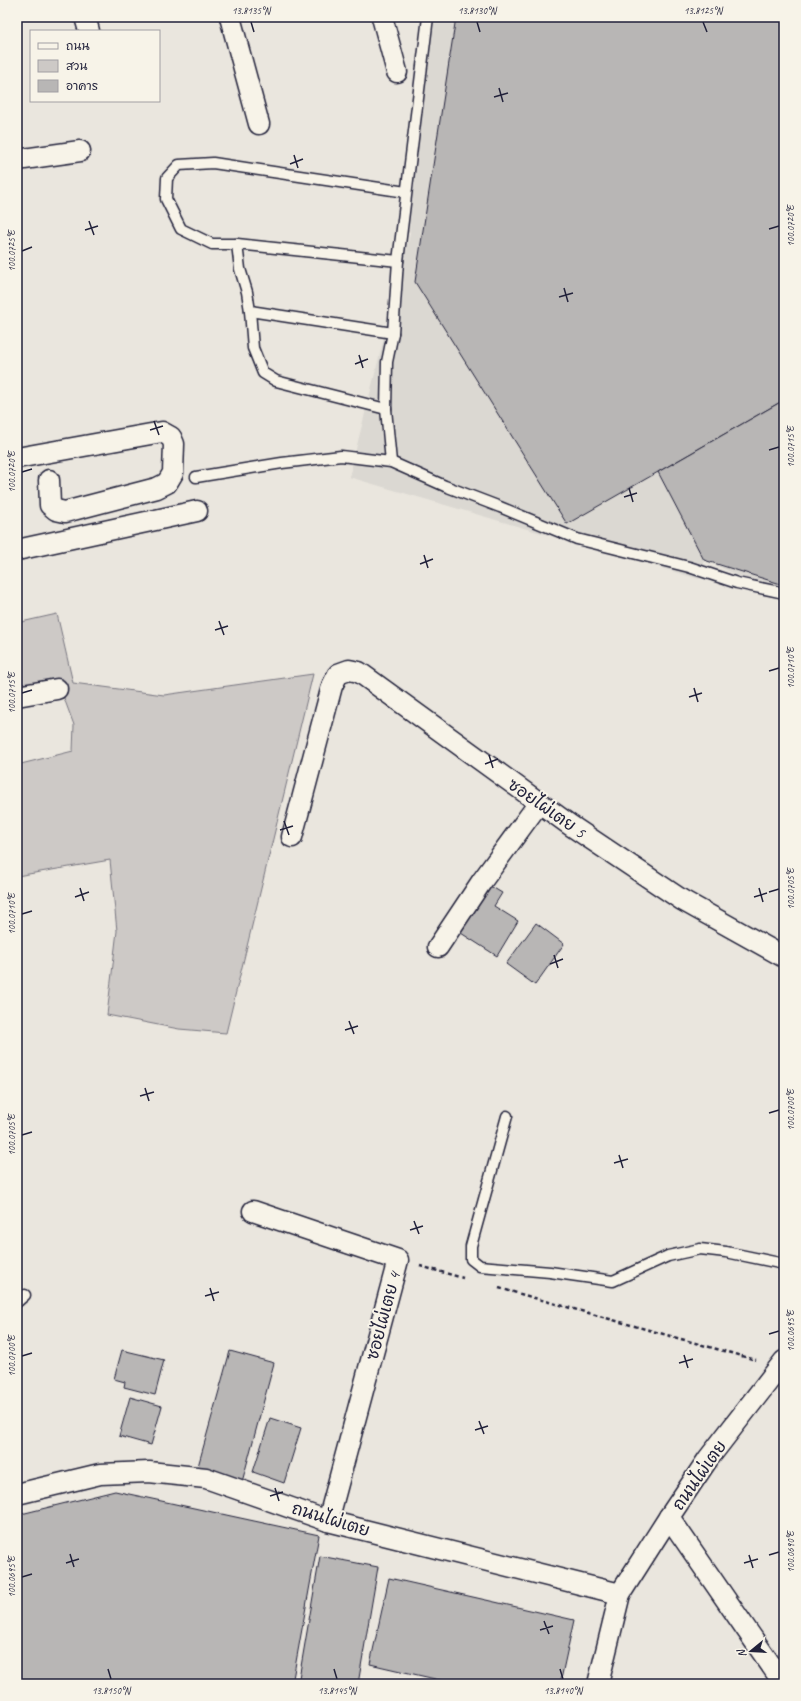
<svg xmlns="http://www.w3.org/2000/svg" width="801" height="1701" viewBox="0 0 801 1701" font-family="Caveat,'Playpen Sans Thai',sans-serif">
<rect width="100%" height="100%" fill="#eae6de"/>
<filter id="ink" filterUnits="userSpaceOnUse"><feTurbulence type="fractalNoise" baseFrequency=".025" numOctaves="2"/><feDisplacementMap in="SourceGraphic" scale="8" xChannelSelector="R" yChannelSelector="G"/><feConvolveMatrix kernelMatrix="1 2 1 2 8 2 1 2 1" color-interpolation-filters="sRGB"/></filter>
<g filter="url(#ink)">
<polygon fill="#dbd8d2" points="428,17 784,17 784,596 704,560 699,579 349,477 410,234 406,192"/>
<polygon fill="#cdc9c6" stroke="#787680" points="57,614 73,683 164,695 313,674 226,1033 179,1029 107,1015 117,931 110,860 17,876 17,765 73,751 74,725 58,682 17,688 17,623"/>
<g fill="#b8b6b5" stroke="#22223b">
<polygon points="456,17 784,17 784,400 567,524 415,282"/>
<polygon points="784,400 784,585 704,560 658,472"/>
<polygon points="482,881 502,893 494,906 518,921 497,956 453,928"/>
<polygon points="536,923 564,944 535,985 506,964"/>
<polygon points="122,1350 164,1360 155,1395 124,1387 125,1382 114,1379"/>
<polygon points="230,1351 274,1363 242,1482 197,1470"/>
<polygon points="130,1397 162,1406 151,1445 119,1436"/>
<polygon points="270,1418 301,1428 284,1483 253,1472"/>
<polygon points="115,1491 319,1535 292,1684 17,1684 17,1515"/>
<polygon points="320,1556 378,1567 358,1684 298,1684"/>
<polygon points="389,1578 574,1620 560,1684 457,1684 370,1664"/>
</g>
<g fill="none" stroke-linecap="round" stroke-linejoin="round">
<defs>
<g id="service">
<polyline points="237,244 398,261"/>
<polyline points="250,311 393,333"/>
<polyline points="386,409 276,381 263,373 253,348 250,311 247,292 240,269 237,244 212,244 181,229 166,199 167,178 179,165 213,163 406,192"/>
<polyline points="391,462 386,409 387,362 393,333 398,261 428,17"/>
<polyline points="196,477 282,463 341,456 391,462 445,486 500,507 577,539 689,567 737,583 784,593"/>
<polyline points="507,1116 471,1246 471,1259 480,1266 550,1272 613,1281 668,1256 700,1249 726,1252 784,1264"/>
<polyline points="17,1302 25,1295"/>
</g>
<g id="minor">
<polyline points="85,17 89,31"/>
<polyline points="230,17 259,124"/>
<polyline points="382,17 397,72"/>
<polyline points="17,160 80,151"/>
<polyline points="17,458 162,432 171,437 174,444 173,473 167,483 157,488 65,512 56,510 50,505 49,480"/>
<polyline points="17,550 197,511"/>
<polyline points="17,696 57,689"/>
<polyline points="292,837 332,686 338,674 349,670 359,672 570,825 682,900 784,957"/>
<polyline points="438,947 482,881 539,803"/>
<polyline points="253,1211 398,1260 328,1521"/>
<polyline points="17,1494 100,1474 149,1472 206,1478 328,1521 620,1594"/>
<polyline points="669,1517 784,1684"/>
<polyline points="598,1684 620,1594 669,1517 708,1459 784,1361"/>
</g>
</defs>
<use href="#service" stroke="#22223b" stroke-width="13"/>
<use href="#minor" stroke="#22223b" stroke-width="23"/>
<g stroke="#22223b" stroke-width="2.5" stroke-dasharray="4 3" stroke-linecap="butt">
<polyline points="420,1266 463,1278"/>
<polyline points="499,1288 756,1360"/>
</g>
<use href="#service" stroke="#f7f3e8" stroke-width="10"/>
<use href="#minor" stroke="#f7f3e8" stroke-width="20"/>
</g>
</g>
<path fill="none" stroke="#22223b" stroke-width="1.5" d="M 251,22 L 254,32M 477,22 L 480,32M 703,22 L 707,32M 499,88 L 503,102M 494,97 L 508,93M 294,155 L 298,168M 290,164 L 303,159M 89,221 L 94,235M 769,229 L 779,226M 85,230 L 98,226M 22,251 L 32,247M 564,288 L 568,302M 559,297 L 573,293M 359,355 L 363,368M 355,364 L 368,359M 154,421 L 159,435M 150,430 L 163,426M 769,450 L 779,447M 22,472 L 32,469M 629,488 L 633,502M 624,497 L 637,493M 424,555 L 428,568M 420,564 L 433,559M 219,621 L 224,635M 215,630 L 228,626M 769,671 L 779,668M 694,688 L 698,702M 22,693 L 32,690M 689,697 L 702,693M 489,755 L 493,768M 485,764 L 498,759M 284,821 L 289,835M 280,830 L 293,826M 80,888 L 84,901M 759,888 L 763,902M 769,892 L 779,889M 75,897 L 89,892M 754,897 L 767,893M 22,914 L 32,911M 554,955 L 558,968M 550,964 L 563,959M 349,1021 L 354,1034M 345,1030 L 358,1026M 145,1088 L 149,1101M 140,1096 L 154,1092M 769,1113 L 779,1110M 22,1135 L 32,1132M 619,1155 L 623,1168M 614,1163 L 628,1159M 414,1221 L 419,1234M 410,1230 L 423,1226M 210,1288 L 214,1301M 205,1296 L 219,1292M 769,1334 L 779,1331M 684,1355 L 688,1368M 22,1356 L 32,1353M 679,1363 L 693,1359M 479,1421 L 484,1434M 475,1430 L 488,1426M 275,1488 L 279,1501M 270,1496 L 283,1492M 70,1554 L 74,1567M 749,1555 L 753,1568M 769,1555 L 779,1552M 66,1563 L 79,1559M 744,1563 L 758,1559M 22,1577 L 32,1574M 544,1621 L 549,1634M 540,1630 L 553,1626M 108,1669 L 111,1679M 334,1669 L 337,1679M 560,1669 L 563,1679"/>
<g text-anchor="middle" stroke-width="4" stroke-linejoin="round" paint-order="stroke">
<g font-size="17" fill="#22223b" stroke="#f7f3e8">
<text transform="translate(547 808) rotate(35)" y="6">ซอยไผ่เตย 5</text>
<text transform="translate(383 1316) rotate(-75)" y="6">ซอยไผ่เตย 4</text>
<text transform="translate(699 1475) rotate(-55)" y="6">ถนนไผ่เตย</text>
<text transform="translate(331 1519) rotate(17)" y="6">ถนนไผ่เตย</text>
</g>
</g>
<rect width="801" height="1701" fill="none" stroke="#f7f3e8" stroke-width="44"/>
<rect x="30" y="30" width="130" height="72" fill="#f7f3e8" stroke="#a29fa3"/>
<rect x="38" y="43" width="20" height="6" fill="#f7f3e8" stroke="#a29fa3"/>
<text x="66" y="50" font-size="12" fill="#22223b">ถนน</text>
<rect x="38" y="60" width="20" height="12" fill="#cdc9c6" stroke="#a29fa3"/>
<text x="66" y="70" font-size="12" fill="#22223b">สวน</text>
<rect x="38" y="80" width="20" height="12" fill="#b8b6b5" stroke="#a29fa3"/>
<text x="66" y="90" font-size="12" fill="#22223b">อาคาร</text>
<g transform="translate(751 1651) rotate(252)" stroke="#f7f3e8" stroke-width="3" paint-order="stroke">
<path d="M0-3L7 15L0 10L-7 15Z" fill="#22223b"/>
<text y="-6" font-size="11" font-weight="bold" text-anchor="middle" fill="#22223b">N</text>
</g>
<rect x="22" y="22" width="757" height="1657" fill="none" stroke="#22223b" stroke-width="1.5"/>
<g font-size="10" text-anchor="middle" fill="#22223b">
<text x="251" y="14">13.8135°N</text>
<text x="477" y="14">13.8130°N</text>
<text x="703" y="14">13.8125°N</text>
<text transform="translate(790 226) rotate(-90)" y="4">100.0720°E</text>
<text transform="translate(11 251) rotate(-90)" y="4">100.0725°E</text>
<text transform="translate(790 447) rotate(-90)" y="4">100.0715°E</text>
<text transform="translate(11 472) rotate(-90)" y="4">100.0720°E</text>
<text transform="translate(790 668) rotate(-90)" y="4">100.0710°E</text>
<text transform="translate(11 693) rotate(-90)" y="4">100.0715°E</text>
<text transform="translate(790 889) rotate(-90)" y="4">100.0705°E</text>
<text transform="translate(11 914) rotate(-90)" y="4">100.0710°E</text>
<text transform="translate(790 1110) rotate(-90)" y="4">100.0700°E</text>
<text transform="translate(11 1135) rotate(-90)" y="4">100.0705°E</text>
<text transform="translate(790 1331) rotate(-90)" y="4">100.0695°E</text>
<text transform="translate(11 1356) rotate(-90)" y="4">100.0700°E</text>
<text transform="translate(790 1552) rotate(-90)" y="4">100.0690°E</text>
<text transform="translate(11 1577) rotate(-90)" y="4">100.0695°E</text>
<text x="111" y="1694">13.8150°N</text>
<text x="337" y="1694">13.8145°N</text>
<text x="563" y="1694">13.8140°N</text>
</g>
</svg>
